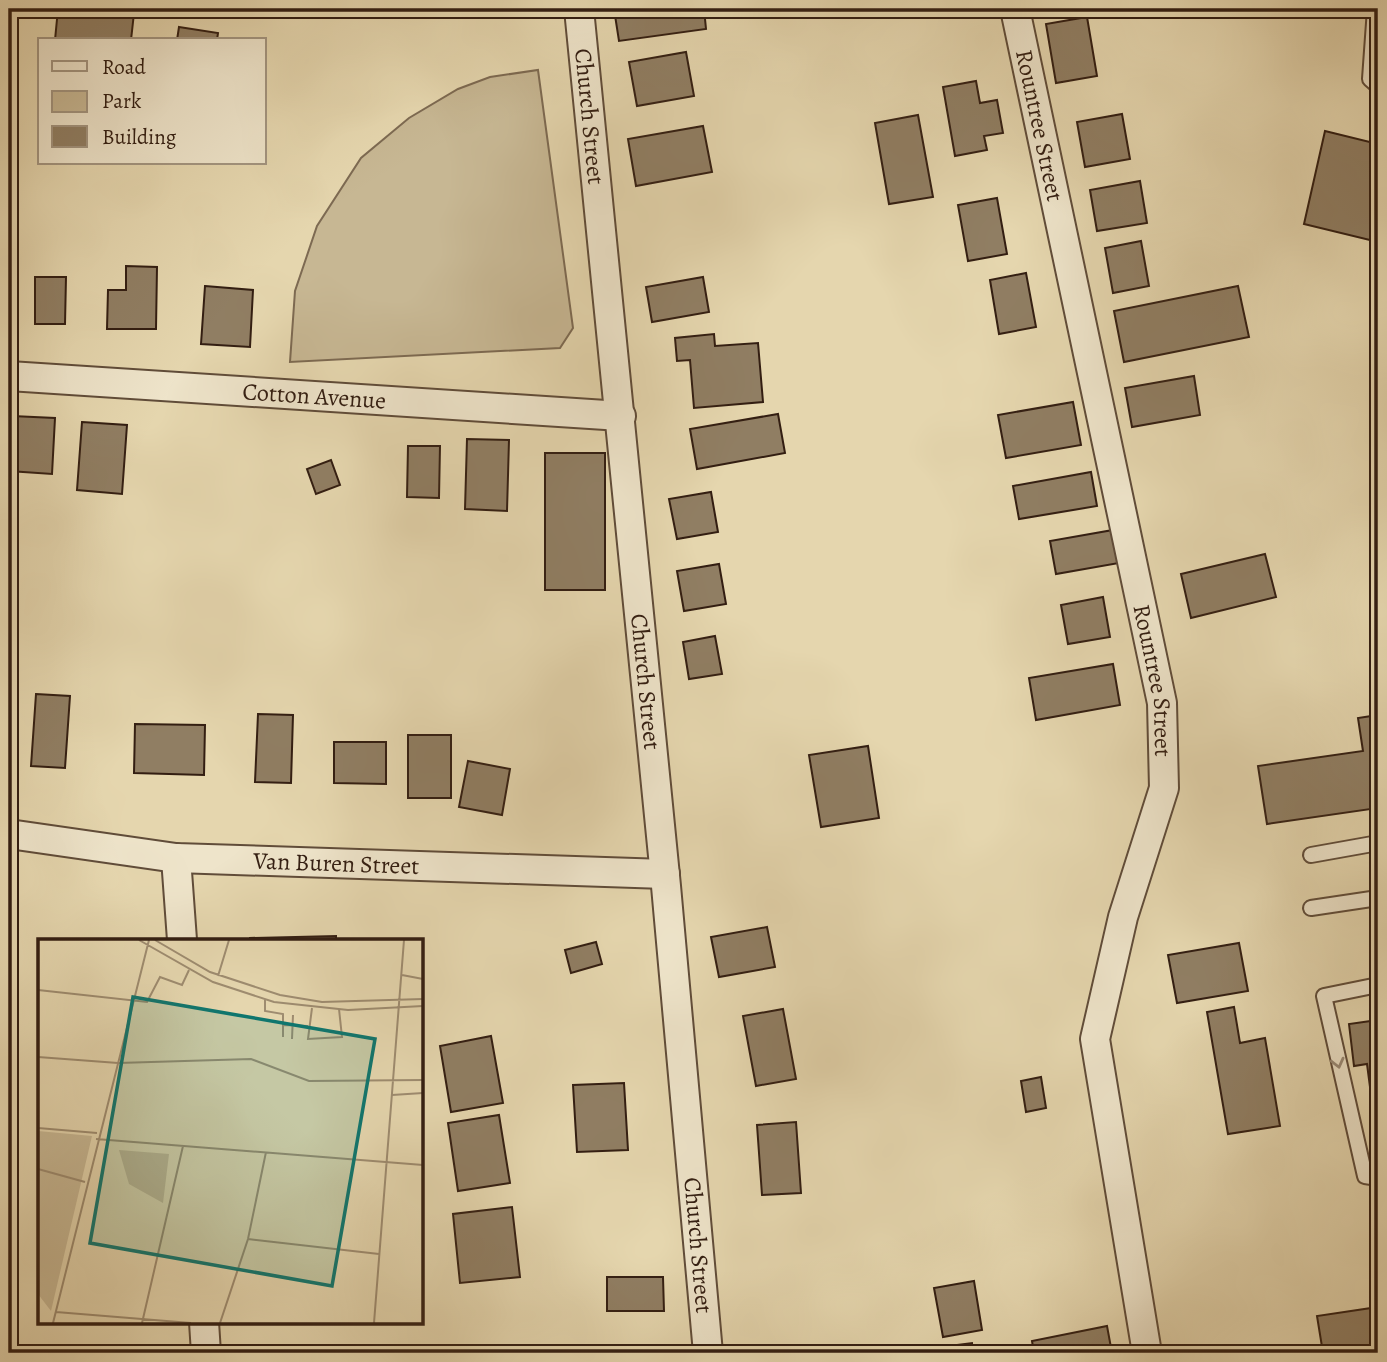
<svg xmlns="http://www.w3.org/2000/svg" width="1387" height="1362" viewBox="0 0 1387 1362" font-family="Alegreya,serif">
<rect width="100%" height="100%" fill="#e5d6ae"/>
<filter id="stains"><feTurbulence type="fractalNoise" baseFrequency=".00286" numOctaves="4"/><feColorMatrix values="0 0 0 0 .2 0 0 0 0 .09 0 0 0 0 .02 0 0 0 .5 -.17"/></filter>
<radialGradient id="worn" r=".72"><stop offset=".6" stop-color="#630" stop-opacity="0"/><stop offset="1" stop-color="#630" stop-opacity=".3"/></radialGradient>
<polygon fill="#c7b793" stroke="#7d6a52" stroke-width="2" points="538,70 573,328 560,348 290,362 295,291 317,226 361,158 409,118 458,89 490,77"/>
<g fill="#907e63" stroke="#331e12" stroke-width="2">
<polygon points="58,9 134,13 131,40 55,40"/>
<polygon points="614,9 704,9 706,29 619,41"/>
<polygon points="1087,17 1097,76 1056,83 1046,24"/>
<polygon points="179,27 218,33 217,40 177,40"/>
<polygon points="686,52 694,96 637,106 629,62"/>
<polygon points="976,81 980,103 997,100 1003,133 984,136 987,150 955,156 943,87"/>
<polygon points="1122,114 1130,159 1085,167 1077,122"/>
<polygon points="918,115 933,197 889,204 875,123"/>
<polygon points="703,126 712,172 636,186 628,139"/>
<polygon points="1325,131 1378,144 1378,242 1304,224"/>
<polygon points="1140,181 1147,223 1097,231 1090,190"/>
<polygon points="997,198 1007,254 968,261 958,205"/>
<polygon points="1141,241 1149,286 1113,293 1105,248"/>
<polygon points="126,266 157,267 156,329 107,329 108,290 126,290"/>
<polygon points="1026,273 1036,327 999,334 990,280"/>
<polygon points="35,277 66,277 65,324 35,324"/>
<polygon points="703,277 709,312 652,322 646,287"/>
<polygon points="205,286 253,290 250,347 201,344"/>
<polygon points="1238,286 1249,337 1124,362 1114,311"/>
<polygon points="714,334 715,346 758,343 763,402 694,408 690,360 677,361 675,338"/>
<polygon points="1194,376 1200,415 1132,427 1125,388"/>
<polygon points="1073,402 1081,445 1006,458 998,415"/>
<polygon points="778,414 785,453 697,469 690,429"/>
<polygon points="12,416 55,418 52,474 9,471"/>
<polygon points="82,422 127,425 122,494 77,490"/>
<polygon points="467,439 509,440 507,511 465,509"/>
<polygon points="408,446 440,446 439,498 407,497"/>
<rect x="545" y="453" width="60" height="137"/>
<polygon points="331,460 340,485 316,494 307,469"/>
<polygon points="1091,472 1097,506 1019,519 1013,486"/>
<polygon points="711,492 718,532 677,539 669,499"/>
<polygon points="1113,530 1119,563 1056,574 1050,541"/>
<polygon points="1265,554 1276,597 1191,618 1181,574"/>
<polygon points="719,564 726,604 684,611 677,571"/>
<polygon points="1103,597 1110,637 1068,644 1061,605"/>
<polygon points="715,636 722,674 689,679 683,642"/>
<polygon points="1113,664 1120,705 1036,720 1029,678"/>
<polygon points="36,694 70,696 65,768 31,766"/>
<polygon points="258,714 293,715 291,783 255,782"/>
<polygon points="1378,715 1378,808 1267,824 1258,766 1363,751 1358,718"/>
<polygon points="135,724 205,725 204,775 134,773"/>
<rect x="408" y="735" width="43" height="63"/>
<polygon points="334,742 386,742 386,784 334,783"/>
<polygon points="868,746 879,818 821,827 809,755"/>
<polygon points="468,761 510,769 502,815 459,807"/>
<polygon points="767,927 775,967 719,977 711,937"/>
<polygon points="336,936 336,940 250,940 250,938"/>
<polygon points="596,942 602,964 571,973 565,950"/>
<polygon points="1239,943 1248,991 1177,1003 1168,955"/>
<polygon points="1234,1007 1240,1043 1265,1038 1280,1126 1228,1134 1207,1012"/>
<polygon points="783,1009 796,1079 756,1086 743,1016"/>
<polygon points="1378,1020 1378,1148 1367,1064 1354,1066 1349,1024"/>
<polygon points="491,1036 503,1103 451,1112 440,1046"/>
<polygon points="1041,1077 1046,1108 1026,1112 1021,1081"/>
<polygon points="624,1083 628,1150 577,1152 573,1085"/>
<polygon points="499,1115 510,1183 458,1191 448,1123"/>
<polygon points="796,1122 801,1193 762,1195 757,1125"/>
<polygon points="512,1207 520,1277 460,1283 453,1214"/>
<polygon points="607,1277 663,1277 664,1311 607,1311"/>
<polygon points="974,1281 982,1330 943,1337 934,1288"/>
<polygon points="1378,1307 1378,1353 1323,1353 1317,1316"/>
<polygon points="1107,1326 1112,1353 1034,1353 1032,1341"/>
<polygon points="972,1343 973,1353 925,1353 924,1349"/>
<polygon points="858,1347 859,1353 825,1353 825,1352"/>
</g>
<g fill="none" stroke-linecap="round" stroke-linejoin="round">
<defs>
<g id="service">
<polyline points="1375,9 1370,79 1378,86"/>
<polyline points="1311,855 1378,843"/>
<polyline points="1311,908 1378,898"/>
<polyline points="1378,985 1324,996 1365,1176 1378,1178"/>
</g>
<g id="minor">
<path id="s1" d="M 579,9 L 666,886 L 708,1353"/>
<path id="s2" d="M 1015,9 L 1162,703 L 1164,788 L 1123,917 L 1095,1039 L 1147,1353"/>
<path id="s3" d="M 9,376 L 621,416"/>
<path id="s4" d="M 9,834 L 176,858 L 665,874"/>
<polyline points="176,858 182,940"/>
<polyline points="204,1322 206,1353"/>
</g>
</defs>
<use href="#service" stroke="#604c39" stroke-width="18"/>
<use href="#minor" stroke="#604c39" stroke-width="32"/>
<use href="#service" stroke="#eee4ca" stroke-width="14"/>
<use href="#minor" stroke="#eee4ca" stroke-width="28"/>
</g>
<defs><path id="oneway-chevron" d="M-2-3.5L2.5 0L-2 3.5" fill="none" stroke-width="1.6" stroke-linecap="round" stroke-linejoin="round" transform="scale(1.75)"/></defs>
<use stroke="#9a8b77" href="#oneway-chevron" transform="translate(1338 1063) rotate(76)"/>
<g text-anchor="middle" stroke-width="7" stroke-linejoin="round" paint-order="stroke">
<g font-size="24" fill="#331e12" stroke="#eee4ca">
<text dy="8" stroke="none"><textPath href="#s1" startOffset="108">Church Street</textPath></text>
<text dy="8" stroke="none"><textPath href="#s2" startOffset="119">Rountree Street</textPath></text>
<text dy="8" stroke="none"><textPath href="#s3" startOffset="306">Cotton Avenue</textPath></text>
<text dy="8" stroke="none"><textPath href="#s1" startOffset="676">Church Street</textPath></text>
<text dy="8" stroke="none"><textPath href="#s2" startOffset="686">Rountree Street</textPath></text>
<text dy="8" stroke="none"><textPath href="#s4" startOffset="329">Van Buren Street</textPath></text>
<text dy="8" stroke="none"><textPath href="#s1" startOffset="1242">Church Street</textPath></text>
</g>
</g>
<g transform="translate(38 939)">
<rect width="385" height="385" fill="#e5d6ae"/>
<path d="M 0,192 L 54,197 L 13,372 L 0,355 ZM 81,211 L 131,215 L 125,264 L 91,245 Z" fill="#c7b793"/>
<path fill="none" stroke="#9e8c70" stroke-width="2" d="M 101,1 L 175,43 L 236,63 L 310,71 L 385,67M 117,1 L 172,33 L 242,56 L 284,63 L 385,60M 364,36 L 385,40M 180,37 L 191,1M 0,51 L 109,63 L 122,38 L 144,46 L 151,31M 227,60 L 227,72 L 245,75 L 245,98M 274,69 L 270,100 L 304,98 L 301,70M 245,86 L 270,87M 254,100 L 255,76M 0,118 L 80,124 L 213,120 L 271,142 L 385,141M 354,156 L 385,154M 0,189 L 59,194M 58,200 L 385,226M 0,230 L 47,243M 210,300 L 341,315M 18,373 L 153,384M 15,384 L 111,1M 104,384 L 145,207M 182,384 L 210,300 L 228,213M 336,384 L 366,1"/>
<path fill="#0f766e" fill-opacity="0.15" stroke="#0f766e" stroke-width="3.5" d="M 95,58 L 337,100 L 294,347 L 52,304 Z"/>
<rect width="385" height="385" fill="none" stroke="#331e12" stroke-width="3.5"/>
</g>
<rect width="1387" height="1362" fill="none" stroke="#e5d6ae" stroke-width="35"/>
<rect x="10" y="10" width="1366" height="1341" fill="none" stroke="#331e12" stroke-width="3.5"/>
<rect x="18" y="18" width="1352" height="1327" fill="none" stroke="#331e12" stroke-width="2"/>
<rect x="38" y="38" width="228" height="126" fill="#eee4ca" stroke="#a39580" stroke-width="2"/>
<rect x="52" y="61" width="35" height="10" fill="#eee4ca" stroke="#a39580" stroke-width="2"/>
<text x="102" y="74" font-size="21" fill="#331e12">Road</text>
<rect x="52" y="91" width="35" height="21" fill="#c7b793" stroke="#a39580" stroke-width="2"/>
<text x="102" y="108" font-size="21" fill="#331e12">Park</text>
<rect x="52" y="126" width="35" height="21" fill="#907e63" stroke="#a39580" stroke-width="2"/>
<text x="102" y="144" font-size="21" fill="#331e12">Building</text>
<rect width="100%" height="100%" filter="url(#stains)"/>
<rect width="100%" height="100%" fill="url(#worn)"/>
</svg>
